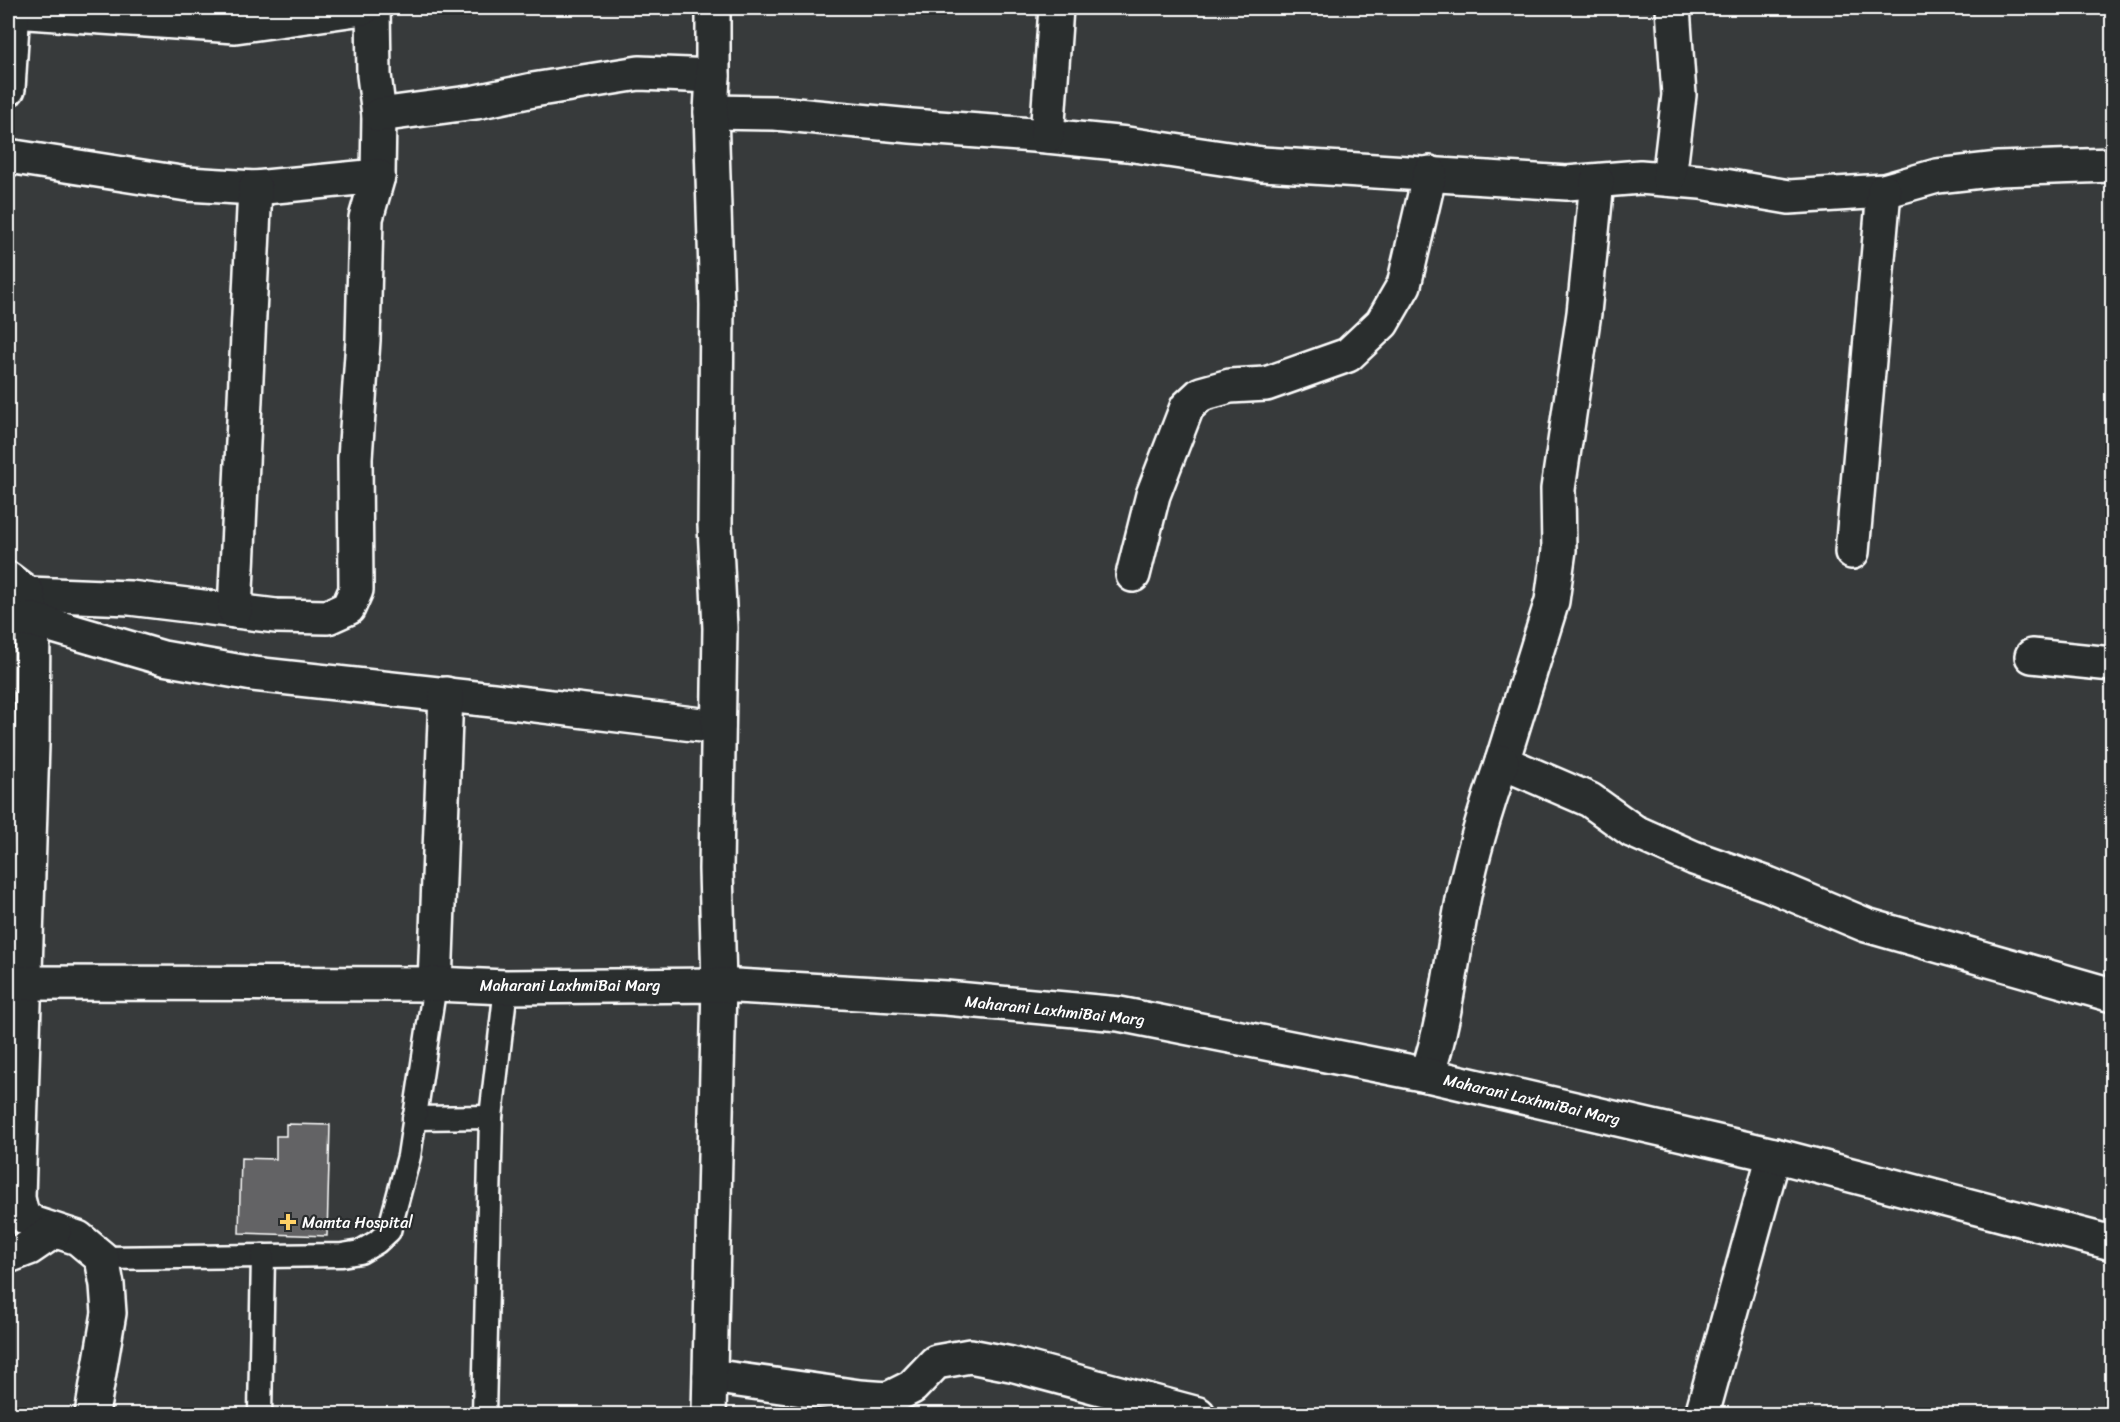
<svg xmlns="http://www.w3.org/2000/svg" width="2120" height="1422" viewBox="0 0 2120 1422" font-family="Sriracha,sans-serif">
<rect width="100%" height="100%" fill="#373a3b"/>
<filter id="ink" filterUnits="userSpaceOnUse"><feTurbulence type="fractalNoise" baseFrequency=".0167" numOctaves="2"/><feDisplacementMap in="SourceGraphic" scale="12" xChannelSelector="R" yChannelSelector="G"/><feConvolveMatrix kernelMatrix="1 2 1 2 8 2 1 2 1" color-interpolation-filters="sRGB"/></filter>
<g filter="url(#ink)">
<polygon fill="#636465" stroke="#fff" stroke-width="1.5" points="286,1124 330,1125 327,1236 239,1233 241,1158 276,1159 276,1136 286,1136"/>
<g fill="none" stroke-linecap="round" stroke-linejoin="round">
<defs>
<g id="service">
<polyline points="414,1118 491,1117"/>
<polyline points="102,1258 342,1255 360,1252 377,1242 389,1231 409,1156 435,984"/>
<polyline points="260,1414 263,1256"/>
<polyline points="484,1414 491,1117 506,987"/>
</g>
<g id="minor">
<polyline points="373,8 374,75 379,115 378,176"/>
<polyline points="13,11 235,26 363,8"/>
<polyline points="8,89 13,8"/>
<polyline points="711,112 775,113 911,126 1047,136 1127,144 1262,164 1567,183 1640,177 1701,182 1789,197 1884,191 1937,176 1999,169 2112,165"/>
<polyline points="379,115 476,102 533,90 639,73 713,76"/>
<polyline points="1047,136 1056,8"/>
<polyline points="8,156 187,184 255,188 378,176 366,218 363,340 355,458 356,590 348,608 328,617 276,616 130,598 28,594"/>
<polyline points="1669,179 1679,95 1673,8"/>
<polyline points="1597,181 1584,313 1558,489 1559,550 1552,601 1502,762 1590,800 1633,831 1694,858 1768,884 1866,925 2112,995"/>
<polyline points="1852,552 1884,191"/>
<polyline points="1133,575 1153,495 1187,407 1201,394 1230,386 1266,384 1348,355 1382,323 1404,285 1430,173"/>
<polyline points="8,579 28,594 33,620 32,744 18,1198 22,1215 35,1224 78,1238 102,1258 107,1285 109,1313 92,1414"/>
<polyline points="235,611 255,188"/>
<polyline points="8,619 33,620 163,658 253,674 493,700 718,727"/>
<polyline points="2032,656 2112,664"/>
<polyline points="435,984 446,694"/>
<path d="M 1427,1075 C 1447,1016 1452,955 1464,895 C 1473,849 1487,805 1502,762"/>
<polyline points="8,1256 29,1248 54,1231"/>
<polyline points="710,1376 860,1397 888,1399 912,1387 936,1362 970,1356 1011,1364 1198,1414"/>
<polyline points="709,1414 719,985 716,869 720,628 715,525 717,305 711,112 713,76 713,8"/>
<polyline points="1702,1414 1774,1155"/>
</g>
<polyline id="primary" points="8,983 435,984 506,987 719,985 946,998 1119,1014 1427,1075 1774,1155 2112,1243"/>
</defs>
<use href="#service" stroke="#fff" stroke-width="27"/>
<use href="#minor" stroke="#fff" stroke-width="38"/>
<use href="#primary" stroke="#fff" stroke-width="38"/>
<use href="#service" stroke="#2a2d2e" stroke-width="22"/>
<use href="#minor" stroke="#2a2d2e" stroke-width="33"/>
<use href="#primary" stroke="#2a2d2e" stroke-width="33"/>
</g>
</g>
<path fill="#ffd166" stroke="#2a2d2e" stroke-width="2" d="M285 1213h6v6h6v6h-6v6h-6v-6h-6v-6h6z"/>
<g text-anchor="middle" stroke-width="4.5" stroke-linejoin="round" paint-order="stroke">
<g font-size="16" fill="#fff" stroke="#2a2d2e">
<text x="570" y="991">Maharani LaxhmiBai Marg</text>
<text transform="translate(1055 1010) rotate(6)" y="6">Maharani LaxhmiBai Marg</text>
<text transform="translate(1532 1099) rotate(13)" y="6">Maharani LaxhmiBai Marg</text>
</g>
<g font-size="16" fill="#fff" stroke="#2a2d2e" text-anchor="start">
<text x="302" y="1228">Mamta Hospital</text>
</g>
</g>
<rect width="2120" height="1422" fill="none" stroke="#2a2d2e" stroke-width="30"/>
<rect x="15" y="15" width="2090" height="1392" fill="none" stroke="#fff" stroke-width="2" filter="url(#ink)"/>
</svg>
